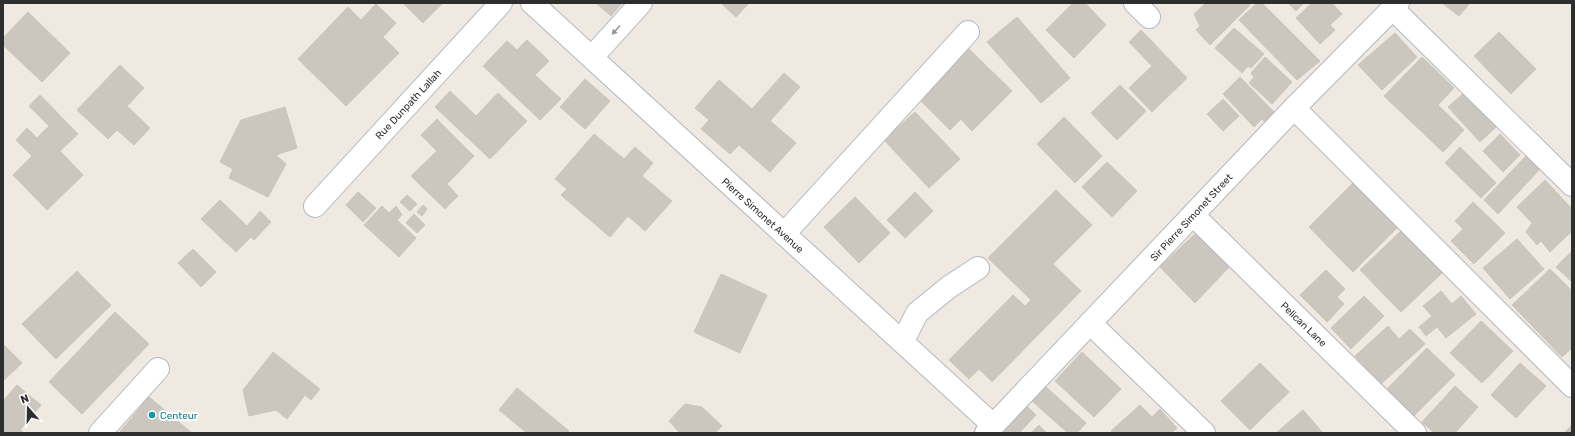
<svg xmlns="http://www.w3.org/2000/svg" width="1575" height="436" viewBox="0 0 1575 436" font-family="Rubik,sans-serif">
<rect width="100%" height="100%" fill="#efe9e1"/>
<g fill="#cbc7bf" stroke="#cbc5ba">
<polygon points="403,3 443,3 423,23"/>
<polygon points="596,3 622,3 611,16"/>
<polygon points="721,3 749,3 736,17"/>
<polygon points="1073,3 1085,3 1106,25 1074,58 1046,30"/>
<polygon points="1206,3 1248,3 1250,5 1210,45 1196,30 1200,26 1194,14"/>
<polygon points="1257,3 1262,3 1320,61 1297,80 1239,20"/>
<polygon points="1288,3 1304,3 1296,11"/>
<polygon points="1312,3 1332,3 1342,14 1330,25 1335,30 1320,44 1296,18"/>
<polygon points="1442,3 1470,3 1459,16"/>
<polygon points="376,4 396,23 383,37 399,53 346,106 298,59 348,7 361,20"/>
<polygon points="28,12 70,53 42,82 3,45 3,38"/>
<polygon points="1017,17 1070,78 1041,103 987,42"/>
<polygon points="1234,28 1264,54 1251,68 1248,66 1242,73 1215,48"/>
<polygon points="1141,30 1187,78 1152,112 1129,88 1152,66 1129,42"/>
<polygon points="1499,32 1536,69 1511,94 1474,56"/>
<polygon points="1395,33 1417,57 1382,90 1358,65"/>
<polygon points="527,40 549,61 535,75 561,99 540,120 483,66 507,41 517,50"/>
<polygon points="966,46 1012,91 972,131 961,119 950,130 916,96"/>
<polygon points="1265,57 1292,82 1272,104 1249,83 1254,77 1251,73"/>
<polygon points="1422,57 1454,88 1438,105 1464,130 1443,152 1384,96"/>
<polygon points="120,65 144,88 127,106 150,128 134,145 117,130 108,139 77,110"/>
<polygon points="784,73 800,87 770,121 796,143 770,172 739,145 730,154 701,129 709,120 695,108 719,80 752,109"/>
<polygon points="1240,77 1276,114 1266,124 1262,119 1254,127 1223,94"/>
<polygon points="585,79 610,101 585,129 560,107"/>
<polygon points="1120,85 1146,111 1117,140 1091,113"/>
<polygon points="450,91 476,116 498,93 527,121 490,159 435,107"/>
<polygon points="1464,93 1496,127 1480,142 1448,107"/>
<polygon points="40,95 78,134 60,151 83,175 47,210 13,175 32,156 16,140 27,128 37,138 49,126 29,106"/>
<polygon points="1223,99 1239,116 1223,131 1207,114"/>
<polygon points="285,107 297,148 276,155 286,164 268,197 229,178 233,169 220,162 241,120"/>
<polygon points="915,112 960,159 929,188 884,140"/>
<polygon points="1064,117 1102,156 1075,183 1037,144"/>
<polygon points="437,119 474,156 447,184 458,196 445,209 411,176 437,151 421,135"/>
<polygon points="594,134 624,159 635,147 653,163 642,176 672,201 645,231 628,216 610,237 561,195 567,189 555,179"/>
<polygon points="1500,134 1520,155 1503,172 1483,151"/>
<polygon points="1460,147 1496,183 1481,198 1445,163"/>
<polygon points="1526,156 1540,169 1498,214 1484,200"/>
<polygon points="1107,162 1137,191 1112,217 1082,187"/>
<polygon points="1545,180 1572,209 1572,231 1550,252 1541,241 1537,245 1526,232 1532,223 1517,207"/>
<polygon points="1353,183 1397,228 1353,272 1309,227"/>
<polygon points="1056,190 1092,225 1053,264 1081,291 992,382 979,369 969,379 949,360 1013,295 1025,306 1031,300 988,258"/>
<polygon points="358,192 376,208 363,222 346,205"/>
<polygon points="915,192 933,211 905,238 887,220"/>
<polygon points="407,195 417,204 410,211 400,202"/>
<polygon points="855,197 890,233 859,263 824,227"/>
<polygon points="220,200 247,226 260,211 271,222 254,240 251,237 236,252 201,219"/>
<polygon points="1473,202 1505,233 1474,264 1451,241 1463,229 1455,221"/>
<polygon points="423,205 427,209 422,216 417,212"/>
<polygon points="382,206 389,213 396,206 402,215 397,220 416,238 399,257 364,225"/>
<polygon points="414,214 425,225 417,233 406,223"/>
<polygon points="1199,230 1232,264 1195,303 1160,267"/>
<polygon points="1402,230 1442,273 1401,312 1360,270"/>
<polygon points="1517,239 1544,269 1510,299 1483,268"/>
<polygon points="193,249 216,272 201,287 178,263"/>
<polygon points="1572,251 1572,282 1556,267"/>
<polygon points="1550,269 1572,291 1572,348 1562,357 1512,305"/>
<polygon points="1326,270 1345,289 1337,297 1344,304 1327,322 1300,295"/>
<polygon points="77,271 111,305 56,359 22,324"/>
<polygon points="721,274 767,295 740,353 694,332"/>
<polygon points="1441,291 1452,304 1461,296 1476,314 1446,338 1437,327 1426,336 1419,327 1432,316 1423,306"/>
<polygon points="1364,296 1384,316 1351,349 1331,328"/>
<polygon points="115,312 149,344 82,414 49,382"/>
<polygon points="1481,321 1513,351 1482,383 1450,353"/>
<polygon points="1388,326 1399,339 1410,329 1425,344 1381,384 1355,356"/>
<polygon points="3,344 22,363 3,381"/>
<polygon points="1427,348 1455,375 1411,419 1384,392"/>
<polygon points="273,352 320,389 311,400 305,395 287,419 276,410 249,416 243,390"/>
<polygon points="1082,352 1121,389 1094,417 1055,381"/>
<polygon points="1260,363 1289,392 1250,430 1221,401"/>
<polygon points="1520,363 1546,386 1516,418 1491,395"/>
<polygon points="17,385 41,405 20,430 24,433 3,433 3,401"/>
<polygon points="1045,386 1086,423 1077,433 1068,433 1032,401"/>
<polygon points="1455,386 1478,407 1455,433 1434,433 1422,422"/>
<polygon points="517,388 569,431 567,433 527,433 499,410"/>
<polygon points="149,397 192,433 119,433"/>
<polygon points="685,404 702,407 722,426 715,433 680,433 669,421"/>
<polygon points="1026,405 1036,415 1019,433 998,433"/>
<polygon points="1140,405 1152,417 1160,409 1177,428 1171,433 1113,433 1111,431"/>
<polygon points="1303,410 1323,433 1276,433"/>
<polygon points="1039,425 1047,433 1031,433"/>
<polygon points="1572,425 1572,433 1564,433"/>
</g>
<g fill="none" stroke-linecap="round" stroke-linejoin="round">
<defs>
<g id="minor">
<polyline points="532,3 993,425"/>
<polyline points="1135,3 1149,17"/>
<polyline points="1392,8 1572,185"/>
<polyline points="592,57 641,3"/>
<polyline points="1294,108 1572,386"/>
<polyline points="315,206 501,3"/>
<polyline points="1193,215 1415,433"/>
<polyline points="784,234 968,32"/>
<polyline points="1090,323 1204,433"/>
<polyline points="903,341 917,313 949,287 978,268"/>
<polyline points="100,433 158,369"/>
<polyline points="986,433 1294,108 1398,3"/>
</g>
</defs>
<use href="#minor" stroke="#b4b7c1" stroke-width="24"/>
<use href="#minor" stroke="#fff" stroke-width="22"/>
</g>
<defs><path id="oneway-solid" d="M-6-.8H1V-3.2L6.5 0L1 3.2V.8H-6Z"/></defs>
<use fill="#969696" href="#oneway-solid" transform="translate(616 30) rotate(132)"/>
<circle fill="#0f9aa8" stroke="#fff" stroke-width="1.5" cx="152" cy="415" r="4"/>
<g text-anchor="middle" stroke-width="4" stroke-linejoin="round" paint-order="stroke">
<g font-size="10" fill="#2e2e2e" stroke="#fff">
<text transform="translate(408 104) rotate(-47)" y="4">Rue Dunpath Lallah</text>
<text transform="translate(763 215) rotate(42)" y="4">Pierre Simonet Avenue</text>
<text transform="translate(1191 217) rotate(-47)" y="4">Sir Pierre Simonet Street</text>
<text transform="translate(1304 324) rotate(44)" y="4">Pelican Lane</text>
</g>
<g font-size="10" fill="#0d838f" stroke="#fff" text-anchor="start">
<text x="160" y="419">Centeur</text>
</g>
</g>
<rect width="1575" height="436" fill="none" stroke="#2e2e2e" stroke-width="8"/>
<g transform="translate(28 408) rotate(340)" stroke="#ffffff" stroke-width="3" paint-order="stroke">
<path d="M0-3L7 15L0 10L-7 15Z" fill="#2e2e2e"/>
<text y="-6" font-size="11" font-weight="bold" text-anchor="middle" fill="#2e2e2e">N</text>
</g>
</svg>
